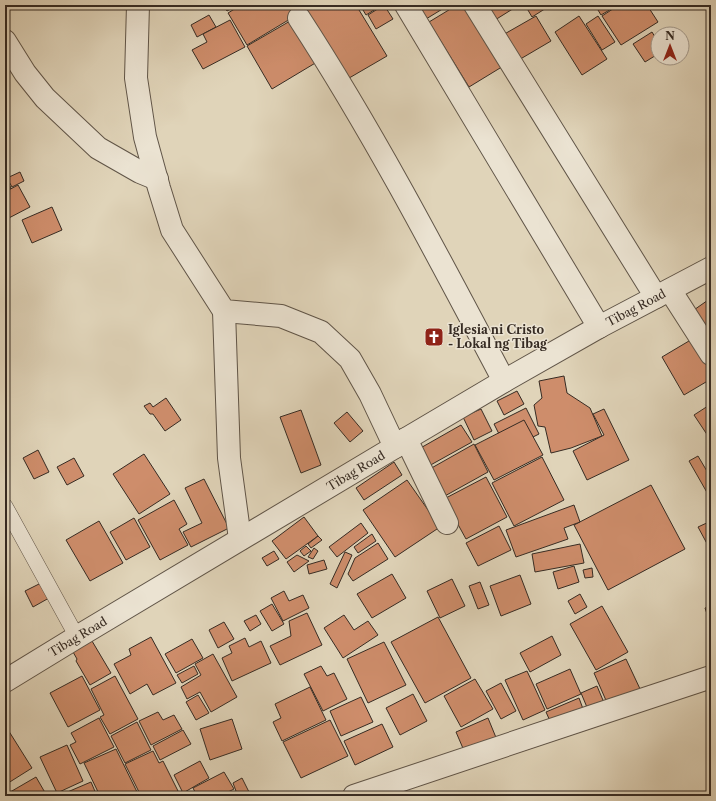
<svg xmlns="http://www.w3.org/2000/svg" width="716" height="801" viewBox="0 0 716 801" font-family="'Libre Caslon Text',serif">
<rect width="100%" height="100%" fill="#e0d4b9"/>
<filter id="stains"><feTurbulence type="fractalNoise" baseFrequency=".005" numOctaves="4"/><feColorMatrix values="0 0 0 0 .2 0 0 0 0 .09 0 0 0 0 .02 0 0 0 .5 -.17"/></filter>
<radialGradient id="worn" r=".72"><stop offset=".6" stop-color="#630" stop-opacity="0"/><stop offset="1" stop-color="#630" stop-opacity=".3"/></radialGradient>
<g fill="#ce8d6b" stroke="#362b23">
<polygon points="223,5 238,5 227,11"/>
<polygon points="241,5 289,5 295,16 247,45 228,13"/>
<polygon points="297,5 356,5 387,56 344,81"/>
<polygon points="360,5 382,5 366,15"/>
<polygon points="384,5 393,19 376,29 368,15"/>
<polygon points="418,5 449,5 426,19"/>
<polygon points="457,5 469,5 505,65 469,87 429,22"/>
<polygon points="486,5 519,5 495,20"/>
<polygon points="525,5 551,5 532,17"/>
<polygon points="595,5 618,5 601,15"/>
<polygon points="619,5 647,5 658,22 621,45 602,16"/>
<polygon points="209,15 216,27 197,37 191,25"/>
<polygon points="536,16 551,41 517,61 501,36"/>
<polygon points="579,16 607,59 582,75 555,32"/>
<polygon points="598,16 615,42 602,50 586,24"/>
<polygon points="297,17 322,59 272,89 247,46"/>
<polygon points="230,20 245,47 203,69 192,50 207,42 203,34"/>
<polygon points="652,32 658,42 658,54 645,62 633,44"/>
<polygon points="20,172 24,181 12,187 7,178"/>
<polygon points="5,177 11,188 5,191"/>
<polygon points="18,185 30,207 5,220 5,192"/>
<polygon points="52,207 62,230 32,243 22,220"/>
<polygon points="711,298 711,341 691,312"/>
<polygon points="694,338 711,368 711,379 684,395 662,357"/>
<polygon points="564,376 567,393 590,408 602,436 571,448 551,453 545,427 538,426 534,405 542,398 539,381"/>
<polygon points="517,391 524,404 504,415 497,401"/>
<polygon points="166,398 181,420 165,431 153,414 150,414 144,406 150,403 153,407"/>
<polygon points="711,404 711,438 710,439 694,415"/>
<polygon points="526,408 539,434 507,450 494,424"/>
<polygon points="481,409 492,431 474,440 463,417"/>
<polygon points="604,409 629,460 587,480 573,451 604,435 593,414"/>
<polygon points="301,410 321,465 301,473 280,417"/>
<polygon points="347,412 363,431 350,442 334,423"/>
<polygon points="524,420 543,455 494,480 475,445"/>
<polygon points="461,425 472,442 427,467 417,450"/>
<polygon points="474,444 488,472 443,497 428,470"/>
<polygon points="38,450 49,472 34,479 23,458"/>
<polygon points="144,454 170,494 139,514 113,474"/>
<polygon points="698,456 711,478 711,495 709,496 689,461"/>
<polygon points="542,457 564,500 514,526 492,483"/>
<polygon points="74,458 84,476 67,485 57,467"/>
<polygon points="394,462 402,475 364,500 356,488"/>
<polygon points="486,477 507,517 466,539 444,499"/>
<polygon points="204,479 229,528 191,547 183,532 202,523 185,488"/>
<polygon points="407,480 440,527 395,557 363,510"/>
<polygon points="651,485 685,549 608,590 574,525"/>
<polygon points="174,500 187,524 179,529 188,545 160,560 138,520"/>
<polygon points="574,505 580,522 564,528 568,539 516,557 506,530"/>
<polygon points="304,517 318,536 286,559 272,541"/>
<polygon points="134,518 150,547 126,560 110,532"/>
<polygon points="99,521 123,563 90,581 66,540"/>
<polygon points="711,521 711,551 698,527"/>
<polygon points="361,523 368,533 337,557 329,547"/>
<polygon points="499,526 511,550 478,566 466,543"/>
<polygon points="372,534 376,541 358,553 354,547"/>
<polygon points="318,536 322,540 311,548 308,544"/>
<polygon points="378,543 388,559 353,581 348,574 355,558"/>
<polygon points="580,544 584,563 535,572 532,554"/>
<polygon points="306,546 311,551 304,556 300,551"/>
<polygon points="314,548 318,551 313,559 308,557"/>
<polygon points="274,551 279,559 267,566 262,558"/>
<polygon points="345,552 352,555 337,588 330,584"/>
<polygon points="297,555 309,561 294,572 287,562"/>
<polygon points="324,560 327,569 309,574 307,565"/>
<polygon points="574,566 579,582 558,589 553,572"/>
<polygon points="592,568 593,577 585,578 583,570"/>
<polygon points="392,574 406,598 372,618 357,594"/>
<polygon points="520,575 531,604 501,616 490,586"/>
<polygon points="452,579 465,606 440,618 427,591"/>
<polygon points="480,582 489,605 478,609 469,586"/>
<polygon points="41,583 49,598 33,607 25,591"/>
<polygon points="284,591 289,601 303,595 309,608 283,621 271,598"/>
<polygon points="580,594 587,607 575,614 568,601"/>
<polygon points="272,604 284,624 272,631 260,611"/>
<polygon points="602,606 628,652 596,670 570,624"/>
<polygon points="711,606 711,626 705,608"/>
<polygon points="307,613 322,645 280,665 270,646 291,636 289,621"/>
<polygon points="256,615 261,624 250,631 244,621"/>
<polygon points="344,615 354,630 368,621 378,635 343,658 324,628"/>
<polygon points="438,617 471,678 425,703 391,642"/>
<polygon points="224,622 234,639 218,648 209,630"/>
<polygon points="552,636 561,655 530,672 520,653"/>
<polygon points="151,637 176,683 153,695 147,684 130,694 114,664 131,655 129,649"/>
<polygon points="245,638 249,647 261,641 271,663 232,681 222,658 232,653 229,646"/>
<polygon points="192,639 203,658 176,673 165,654"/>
<polygon points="92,641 111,673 90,685 76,661 77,659 73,652"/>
<polygon points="384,642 406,685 368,703 347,659"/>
<polygon points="213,654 237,697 211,712 200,692 187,699 181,687 201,675 195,664"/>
<polygon points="626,659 641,691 608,705 594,673"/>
<polygon points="194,666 198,674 182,683 177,675"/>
<polygon points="321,666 327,676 334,673 347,699 323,711 304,674"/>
<polygon points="570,669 581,694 547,709 536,684"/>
<polygon points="527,671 545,710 523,720 505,680"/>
<polygon points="82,676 100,710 68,727 50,693"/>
<polygon points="115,676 138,719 110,734 100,717 104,715 91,689"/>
<polygon points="475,679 493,709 461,727 444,696"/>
<polygon points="501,683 516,711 501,719 486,691"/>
<polygon points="597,686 605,705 589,712 581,693"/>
<polygon points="310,687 326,720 282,741 273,722 281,718 275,704"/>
<polygon points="413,694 427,721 400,735 386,708"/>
<polygon points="198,695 209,713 196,720 186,702"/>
<polygon points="361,697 373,722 341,736 330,711"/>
<polygon points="579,698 586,717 554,730 546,712"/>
<polygon points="158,712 163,720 174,715 182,729 151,745 139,721"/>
<polygon points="99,718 114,747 80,764 70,745 76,742 71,733"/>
<polygon points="488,718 497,740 465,753 456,732"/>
<polygon points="232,719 242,749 210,760 200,729"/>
<polygon points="330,720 348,756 301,778 283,742"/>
<polygon points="137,722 151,750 125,763 111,736"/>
<polygon points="382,724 393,747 355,765 344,741"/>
<polygon points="5,725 32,768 5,785"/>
<polygon points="183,730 191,744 160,760 153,746"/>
<polygon points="67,745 83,781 57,793 40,757"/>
<polygon points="116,749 139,796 100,796 84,763"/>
<polygon points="153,751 159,763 163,761 178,791 167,796 141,796 125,764"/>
<polygon points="200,761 209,778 183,793 174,775"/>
<polygon points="224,772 234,789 220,796 197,796 193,788"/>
<polygon points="36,777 47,796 5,796 5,795"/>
<polygon points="242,778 251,796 227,796 236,791 233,783"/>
<polygon points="91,782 97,796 58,796"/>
</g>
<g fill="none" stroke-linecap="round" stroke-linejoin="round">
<defs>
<polyline id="service" points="5,506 77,637"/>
<g id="minor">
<polyline points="138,5 136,78 145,137 159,188 172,230 224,311 281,316 321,332 350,359 370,394 395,447"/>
<polyline points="406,5 599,327"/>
<polyline points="475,5 656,297"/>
<path d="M 299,18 C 375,135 439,258 504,381"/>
<polyline points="5,41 25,73 45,98 98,148 140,172 157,179"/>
<polyline points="670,290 711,354"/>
<polyline points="224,311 229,458 240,539"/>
<polyline points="406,439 447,523"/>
<polyline points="354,796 599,714 711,677"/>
</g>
<polyline id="tertiary" points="5,681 77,637 395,447 406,439 504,381 599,327 711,268"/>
</defs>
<use href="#service" stroke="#605548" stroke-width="16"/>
<use href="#minor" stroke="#605548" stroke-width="24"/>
<use href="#tertiary" stroke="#605548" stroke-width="24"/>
<use href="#service" stroke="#ebe3d2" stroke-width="15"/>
<use href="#minor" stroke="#ebe3d2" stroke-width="22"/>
<use href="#tertiary" stroke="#ebe3d2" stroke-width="22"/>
</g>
<defs>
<symbol id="church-square" viewBox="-11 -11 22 22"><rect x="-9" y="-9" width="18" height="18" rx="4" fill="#8f2418" stroke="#ebe3d2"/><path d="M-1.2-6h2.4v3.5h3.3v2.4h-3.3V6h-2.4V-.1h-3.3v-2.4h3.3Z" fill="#fff"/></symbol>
</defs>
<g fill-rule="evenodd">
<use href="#church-square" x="423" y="326" width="22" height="22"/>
</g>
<g text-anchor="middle" stroke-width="3" stroke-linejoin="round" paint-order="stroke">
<g font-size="12" fill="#362b23" stroke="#ebe3d2">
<text transform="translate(636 308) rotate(-28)" y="4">Tibag Road</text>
<text transform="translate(356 471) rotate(-31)" y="4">Tibag Road</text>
<text transform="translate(78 637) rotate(-31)" y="4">Tibag Road</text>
</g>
<g font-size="12" font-weight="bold" fill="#362b23" stroke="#ebe3d2" text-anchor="start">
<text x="448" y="334">Iglesia ni Cristo<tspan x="448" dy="14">- Lokal ng Tibag</tspan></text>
</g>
</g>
<rect width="716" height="801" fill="none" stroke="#e0d4b9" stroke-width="20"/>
<rect x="6" y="6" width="704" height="789" fill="none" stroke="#362b23" stroke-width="2"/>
<rect x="10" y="10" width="696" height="781" fill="none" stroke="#362b23"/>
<g transform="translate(670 46)"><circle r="19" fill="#ebe3d2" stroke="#a3998c"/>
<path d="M0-3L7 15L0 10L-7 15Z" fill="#8f2418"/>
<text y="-6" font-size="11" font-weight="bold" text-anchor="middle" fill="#362b23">N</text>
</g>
<rect width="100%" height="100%" filter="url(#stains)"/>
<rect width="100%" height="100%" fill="url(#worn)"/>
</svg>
